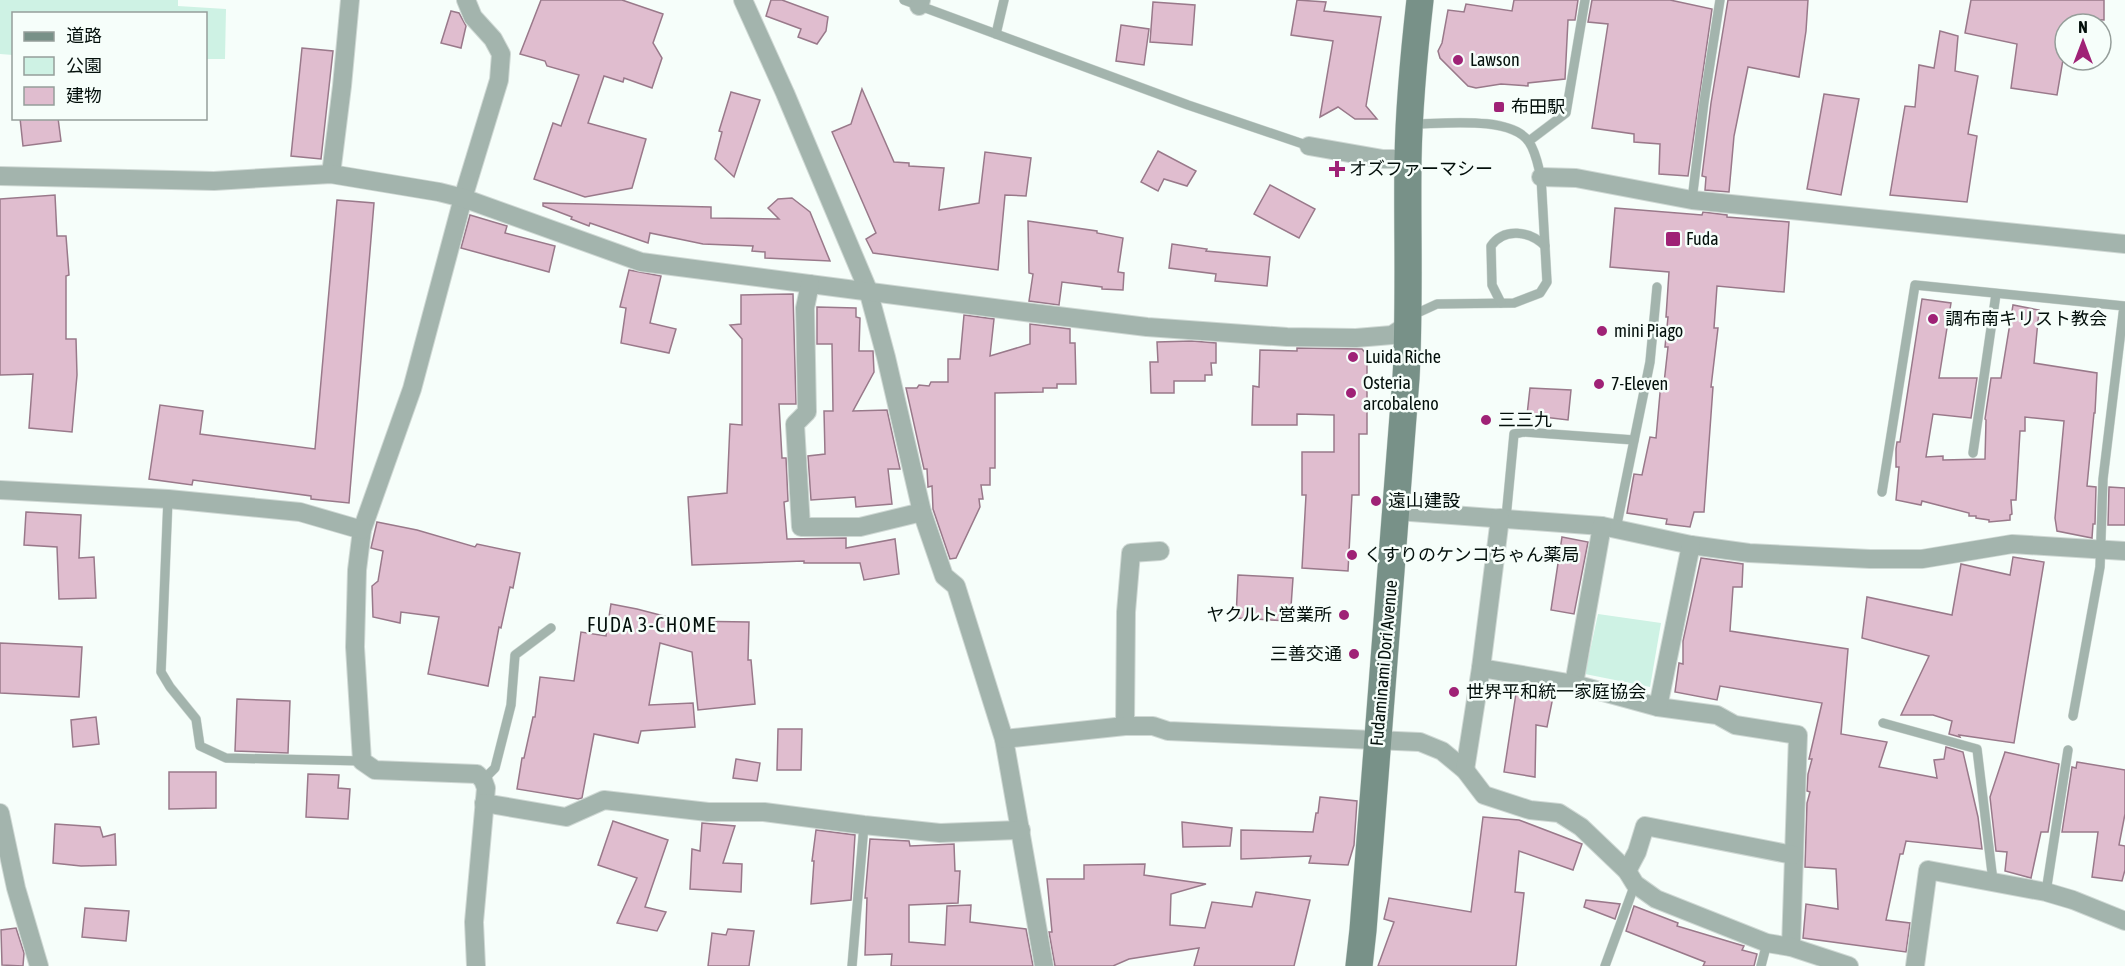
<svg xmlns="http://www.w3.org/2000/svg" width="2125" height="966" viewBox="0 0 2125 966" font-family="'Asap Condensed','Noto Sans JP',sans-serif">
<rect width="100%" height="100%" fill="#f6fefa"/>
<g fill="#cef2e4">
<polygon points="0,0 178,0 178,6 226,9 225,59 206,59 206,14 14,14 13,55 0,54"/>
<polygon points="1598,614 1661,623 1650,687 1585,674"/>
</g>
<g fill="#e0bdcf" stroke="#99798a" stroke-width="1.5">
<polygon points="541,0 622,0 663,14 653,43 662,58 652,88 624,78 623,82 604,76 588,123 646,139 632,188 585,197 534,179 553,123 561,126 579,75 547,66 545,61 520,54"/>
<polygon points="771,0 782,0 828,17 826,31 817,44 798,37 801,29 766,16"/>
<polygon points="1297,0 1326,2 1324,11 1381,17 1366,106 1377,119 1355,119 1338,107 1320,117 1333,41 1291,35"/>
<polygon points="1514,0 1578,0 1575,20 1568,20 1565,79 1528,83 1528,86 1501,84 1476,88 1468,86 1440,58 1438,51 1442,43 1448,10 1464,12 1466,4 1512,11"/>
<polygon points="1592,0 1670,0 1712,9 1688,176 1659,174 1660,144 1634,142 1634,134 1592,128 1608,24 1588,22"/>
<polygon points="1728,0 1808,0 1806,31 1799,77 1748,67 1734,136 1729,192 1705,190 1706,177 1702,176 1711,103"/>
<polygon points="1971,0 2104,0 2104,20 2070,18 2069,24 2065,24 2065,48 2057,95 2011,88 2017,44 1965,33"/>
<polygon points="1153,2 1195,5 1192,45 1150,42"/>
<polygon points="451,11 459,13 466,26 461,48 441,43"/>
<polygon points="1121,25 1149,29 1144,65 1116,61"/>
<polygon points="1940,31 1958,36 1955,71 1978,76 1968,134 1977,136 1967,202 1890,195 1905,106 1915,107 1919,65 1934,68"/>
<polygon points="302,48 333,51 321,159 291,156"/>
<polygon points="862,89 894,162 909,163 909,166 944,168 939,210 979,203 985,152 1031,158 1026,196 1005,195 998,270 873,253 866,239 876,233 832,132 851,124"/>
<polygon points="731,92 760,100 734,177 715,159 722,132 719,131"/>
<polygon points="1824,94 1859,99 1841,195 1807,189"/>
<polygon points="20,118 58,118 61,141 23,146"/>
<polygon points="1158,151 1196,171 1187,186 1164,179 1158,191 1141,182"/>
<polygon points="1270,185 1315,209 1299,238 1254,214"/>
<polygon points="55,195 57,236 66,236 69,275 66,276 66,339 76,339 77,375 72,432 29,428 33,374 0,375 0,199"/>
<polygon points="792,198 810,212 830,261 765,258 765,252 752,251 753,246 703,244 650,233 648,243 590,223 589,226 571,219 572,217 543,206 543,203 711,207 711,218 779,219 768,208 778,199"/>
<polygon points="337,200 374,203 349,503 311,499 311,496 193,480 192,485 149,479 160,405 203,411 200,434 315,449"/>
<polygon points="1615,208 1702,215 1703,212 1727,215 1727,217 1789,222 1784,292 1717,286 1714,328 1718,328 1711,387 1713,387 1704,512 1694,512 1690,527 1666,524 1667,519 1627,513 1634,474 1642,475 1650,437 1656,438 1661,382 1664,383 1668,347 1665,347 1668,317 1666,317 1669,272 1610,267"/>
<polygon points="470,215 507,226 505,233 555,246 549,272 461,248"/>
<polygon points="1028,221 1097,231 1097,233 1123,238 1118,272 1124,273 1123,290 1102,289 1102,287 1062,282 1059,305 1029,301 1033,274 1029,273"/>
<polygon points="1172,244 1207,249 1206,251 1270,257 1267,286 1215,281 1216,274 1169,268"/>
<polygon points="629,270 661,276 650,323 676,329 669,353 621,343 626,308 620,307"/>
<polygon points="793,294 796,404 779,404 782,458 786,458 788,501 784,502 787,539 846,538 846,548 895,539 899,574 864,580 860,563 804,563 804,561 692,565 688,497 727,493 730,424 742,425 742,339 730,325 741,324 741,295"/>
<polygon points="1922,299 1951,303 1939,378 1977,378 1971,418 1933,414 1926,457 1943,456 1943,460 1985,459 1986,420 1985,419 1991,378 2001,378 2013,305 2039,310 2034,363 2097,373 2095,413 2094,413 2087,486 2096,487 2095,524 2093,524 2092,538 2057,531 2055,518 2064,421 2025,417 2025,431 2020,431 2016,500 2011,500 2012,514 2010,515 2010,520 1989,522 1989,520 1976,518 1976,516 1969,516 1969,513 1922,501 1921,505 1896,500 1899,467 1896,467 1896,449 1897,442 1900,442 1905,409"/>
<polygon points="817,307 856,308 856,317 860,318 859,351 873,351 874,372 853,411 887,410 900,469 888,469 892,504 856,507 855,497 811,500 808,456 825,454 824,411 833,411 832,344 817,344"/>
<polygon points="964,315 994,319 990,356 1030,344 1030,324 1070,329 1070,343 1075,343 1076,384 1057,384 1057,388 1043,388 1043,392 995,393 995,468 990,468 990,485 981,485 983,499 979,499 980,507 956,558 950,559 933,509 932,486 928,487 927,469 924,469 906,388 917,388 919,385 929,386 931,382 948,382 948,359 960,359"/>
<polygon points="1192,341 1216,343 1216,363 1211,363 1212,375 1205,375 1205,381 1174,381 1174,393 1151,393 1150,362 1158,362 1157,342"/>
<polygon points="1297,348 1362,349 1367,355 1367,434 1359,434 1359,495 1352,495 1348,571 1302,568 1306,495 1302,495 1302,452 1334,452 1334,415 1297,414 1297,425 1252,425 1253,386 1259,387 1260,350 1297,351"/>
<polygon points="1530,388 1571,390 1568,420 1527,415"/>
<polygon points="2109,487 2125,488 2125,525 2108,525"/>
<polygon points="26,512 81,515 79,558 94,557 96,598 59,599 57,547 24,545"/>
<polygon points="377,522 417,530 475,547 477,544 520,553 513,588 510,587 501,628 499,627 488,686 428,674 439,617 401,612 400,623 373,617 372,586 378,581 383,551 371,548"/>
<polygon points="1562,537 1588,542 1574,614 1551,610"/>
<polygon points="2013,557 2044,562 2014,743 1959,735 1960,737 1949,734 1952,721 1933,715 1901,715 1929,656 1862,638 1867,597 1952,615 1961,564 2010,575"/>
<polygon points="1701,558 1743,564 1742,587 1733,587 1730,631 1848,649 1841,734 1887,742 1879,767 1937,778 1934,760 1944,759 1946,747 1963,752 1978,817 1982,849 1906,841 1903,854 1900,854 1886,920 1910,923 1906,952 1803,938 1806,904 1838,909 1836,869 1805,867 1807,803 1810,792 1807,791 1808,774 1812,759 1809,759 1822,703 1720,686 1717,700 1675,692 1679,663 1683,664 1683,641"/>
<polygon points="1238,575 1293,578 1290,621 1236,618"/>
<polygon points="611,604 637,609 683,621 749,622 748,660 751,660 755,704 698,710 692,652 660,643 649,705 693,703 695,727 641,731 638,743 594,734 582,798 578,799 517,789 522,758 524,758 533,717 535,717 540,677 574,681 581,632 606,636"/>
<polygon points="0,643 82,647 79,697 0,693"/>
<polygon points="1517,687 1554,692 1547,727 1536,725 1535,777 1504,772"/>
<polygon points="237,699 290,701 288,753 235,751"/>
<polygon points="96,717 99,744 73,747 71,720"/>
<polygon points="778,729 802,729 801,770 777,770"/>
<polygon points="2005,752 2059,764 2048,832 2041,832 2031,878 2005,871 2007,852 1996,851 1990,797"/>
<polygon points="736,759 760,763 757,781 733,778"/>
<polygon points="2077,762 2125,770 2125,814 2119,845 2125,846 2125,870 2122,881 2092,877 2098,832 2062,832 2072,767 2076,768"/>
<polygon points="169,772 216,772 216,808 169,809"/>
<polygon points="308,774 339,775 338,788 350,789 348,819 306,817"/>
<polygon points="1320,797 1357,801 1354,845 1348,865 1309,863 1311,856 1241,859 1241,830 1313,832 1316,813 1318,813"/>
<polygon points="1483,817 1519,820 1582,844 1573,870 1519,851 1515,892 1524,893 1516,966 1378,966 1394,922 1384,919 1389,898 1471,912"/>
<polygon points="613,821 668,840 645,907 666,912 657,931 617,923 637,878 598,865"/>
<polygon points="1182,822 1232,828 1230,846 1183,847"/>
<polygon points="702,823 735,826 723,863 742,864 741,892 690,889 692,849 700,851"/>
<polygon points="55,824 100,827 103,837 115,834 116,865 81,866 53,863"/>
<polygon points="816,830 855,835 851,900 811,904 814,861 812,861"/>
<polygon points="870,839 909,841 910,846 954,844 955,871 960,871 958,903 909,905 909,942 945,945 947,906 971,905 970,922 1026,929 1033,966 891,966 892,954 865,955 867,898 865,898"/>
<polygon points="1145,864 1144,875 1206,884 1171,894 1170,925 1205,928 1212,902 1252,907 1256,892 1310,900 1294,966 1194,966 1199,948 1129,959 1113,966 1055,966 1049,932 1052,932 1047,879 1084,879 1084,865"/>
<polygon points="1586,900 1620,904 1615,919 1584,907"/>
<polygon points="1634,906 1678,923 1677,926 1744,946 1742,950 1757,954 1754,966 1703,966 1705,962 1626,931"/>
<polygon points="85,908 129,911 126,941 82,937"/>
<polygon points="16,928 24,953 23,966 2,965 1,930"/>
<polygon points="728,929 754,931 749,966 708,966 712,933 726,935"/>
</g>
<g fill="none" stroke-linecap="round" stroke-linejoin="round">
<defs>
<g id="lane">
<polyline points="904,0 1188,105 1309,146"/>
<polyline points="996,34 1004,0"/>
<path d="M 1412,124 C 1441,124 1511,115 1529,142 C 1536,152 1538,166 1541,177 L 1547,282 L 1540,293 L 1514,303 L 1437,304 L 1413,315"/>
<polyline points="1529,141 1566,113 1585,0"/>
<polyline points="1692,200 1704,102 1720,0"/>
<path d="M 1501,303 L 1492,285 L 1491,246 C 1504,227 1530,231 1545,246"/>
<polyline points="1973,453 1996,294"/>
<polyline points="1882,492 1915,285 2124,306 2103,479 2100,567 2073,716"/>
<polyline points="168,499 161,672 170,687 196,719 200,746 226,758 362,761"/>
<polyline points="1506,518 1514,434 1523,432 1634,440"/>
<polyline points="1616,529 1650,362 1657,287"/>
<polyline points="1883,723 1977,749 1993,881"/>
<polyline points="483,780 495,768 511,705 515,655 551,628"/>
<polyline points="2046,892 2068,750"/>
<polyline points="852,966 864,825"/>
<polyline points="1605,966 1635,884"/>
<polyline points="1761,966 1767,943"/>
</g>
<g id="street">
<polyline points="466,0 473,17 493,39 501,54 499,80 463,198 412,389 362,530 357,570 355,647 362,761 375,770 477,774 483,780 486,788 474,922 476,966"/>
<polyline points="743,0 785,93 868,290 886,357 922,512 944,576 956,586 1004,739 1044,966"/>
<polyline points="919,6 921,0"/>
<polyline points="1309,146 1383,159 1408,159"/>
<polyline points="331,174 342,86 350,0"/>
<polyline points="0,176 214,181 331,174 439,192 463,198 641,262 1025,312 1147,327 1287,337 1356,338 1392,335 1401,329 1409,318"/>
<polyline points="1541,177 1576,178 1692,200 2125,244"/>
<polyline points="810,284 805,308 807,412 795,424 801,527 860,527 922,512"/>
<polyline points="0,490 168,499 300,512 362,530"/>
<polyline points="1397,511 1602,526 1691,545 1749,553 1870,559 1922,559 2012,544 2125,551"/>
<polyline points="1602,526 1574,684 1658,707 1717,715 1735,725 1798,735 1791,947"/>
<polyline points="1481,668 1574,684"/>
<polyline points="1658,707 1691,545"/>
<polyline points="1125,726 1126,612 1131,553 1160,551"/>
<polyline points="1004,739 1125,726 1153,726 1168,731 1420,742 1442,751 1465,770 1484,795 1530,810 1559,813 1581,827 1627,871 1635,884 1656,899 1767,943 1791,947 1849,966"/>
<polyline points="1465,770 1481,668 1500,518"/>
<polyline points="484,803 566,817 604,800 708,812 764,812 864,825 940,833 1021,830"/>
<polyline points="0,813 16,888 39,966"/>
<polyline points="1627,871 1637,852 1645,826 1793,855"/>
<polyline points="1915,966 1928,870 2046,892 2073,900 2125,921"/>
</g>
<path id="secondary" d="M 1359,966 L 1363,930 L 1406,378 C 1410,305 1407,233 1408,159 C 1409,106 1414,53 1420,0"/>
</defs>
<use href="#lane" stroke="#cfd8d4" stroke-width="10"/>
<use href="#street" stroke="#cfd8d4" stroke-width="20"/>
<use href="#secondary" stroke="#cfd8d4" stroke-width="28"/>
<use href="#lane" stroke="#a3b4ad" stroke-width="9"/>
<use href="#street" stroke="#a3b4ad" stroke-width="18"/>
<use href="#secondary" stroke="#789188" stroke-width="27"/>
</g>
<g fill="#9f2276" stroke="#f6fefa" stroke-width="2">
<circle cx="1458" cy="60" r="6"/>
<rect x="1493" y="101" width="12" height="12" rx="3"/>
<path d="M1334 160h6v6h6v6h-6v6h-6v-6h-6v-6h6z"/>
<rect x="1665" y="231" width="16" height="16" rx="3"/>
<circle cx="1933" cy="319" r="6"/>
<circle cx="1602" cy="331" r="6"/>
<circle cx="1353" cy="357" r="6"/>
<circle cx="1599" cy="384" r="6"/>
<circle cx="1351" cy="393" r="6"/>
<circle cx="1486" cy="420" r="6"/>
<circle cx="1376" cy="501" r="6"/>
<circle cx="1352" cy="555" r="6"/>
<circle cx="1344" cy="615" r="6"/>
<circle cx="1354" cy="654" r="6"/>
<circle cx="1454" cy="692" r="6"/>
</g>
<g text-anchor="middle" stroke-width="5" stroke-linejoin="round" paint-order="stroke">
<g font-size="18" fill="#030f0b" stroke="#f6fefa" text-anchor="start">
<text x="1470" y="66">Lawson</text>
<text x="1511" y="113">布田駅</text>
<text x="1349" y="175">オズファーマシー</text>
<text x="1686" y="245">Fuda</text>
<text x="1945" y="325">調布南キリスト教会</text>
<text x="1614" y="337">mini Piago</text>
<text x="1365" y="363">Luida Riche</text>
<text x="1363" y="389">Osteria<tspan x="1363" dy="21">arcobaleno</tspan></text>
<text x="1611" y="390">7-Eleven</text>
<text x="1498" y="426">三三九</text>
<text x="1388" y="507">遠山建設</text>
<text x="1364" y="561">くすりのケンコちゃん薬局</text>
<text x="1332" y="621" text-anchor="end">ヤクルト営業所</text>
<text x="1342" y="660" text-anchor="end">三善交通</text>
<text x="1466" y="698">世界平和統一家庭協会</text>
</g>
<g font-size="18" fill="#030f0b" stroke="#f6fefa">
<text transform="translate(1384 663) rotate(-85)" y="6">Fudaminami Dori Avenue</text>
</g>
<g font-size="20" letter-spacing="1.5" fill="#030f0b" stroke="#f6fefa">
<text x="652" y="632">FUDA 3-CHOME</text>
</g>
</g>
<rect x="12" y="12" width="195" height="108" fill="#f6fefa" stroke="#959e9a" stroke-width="1.5"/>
<rect x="24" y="32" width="30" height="9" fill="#789188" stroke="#959e9a" stroke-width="1.5"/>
<text x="66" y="42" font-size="18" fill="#030f0b">道路</text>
<rect x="24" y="57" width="30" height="18" fill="#cef2e4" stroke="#959e9a" stroke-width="1.5"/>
<text x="66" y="72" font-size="18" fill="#030f0b">公園</text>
<rect x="24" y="87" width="30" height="18" fill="#e0bdcf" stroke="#959e9a" stroke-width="1.5"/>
<text x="66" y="102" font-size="18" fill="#030f0b">建物</text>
<g transform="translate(2083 42)"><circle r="28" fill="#f6fefa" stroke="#959e9a" stroke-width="1.5"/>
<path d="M0-4.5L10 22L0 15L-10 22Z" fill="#9f2276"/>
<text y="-9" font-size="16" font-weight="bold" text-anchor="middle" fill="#030f0b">N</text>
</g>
</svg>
